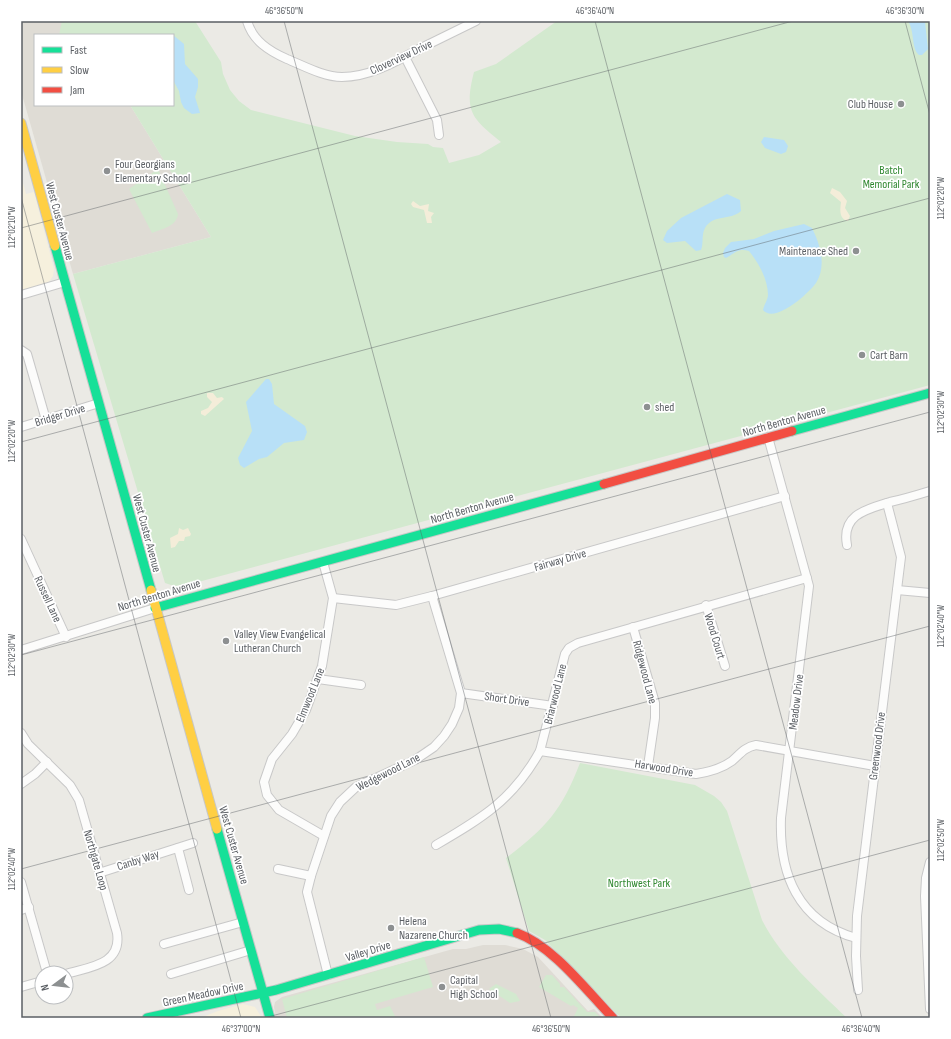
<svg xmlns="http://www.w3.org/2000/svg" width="951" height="1039" viewBox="0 0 951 1039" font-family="'Sofia Sans Condensed',sans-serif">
<rect width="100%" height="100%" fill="#ebeae5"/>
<g fill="#f6f0dd">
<polygon points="21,176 26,194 34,192 54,269 53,276 49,282 43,286 21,292"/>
<polygon points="243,1004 255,1007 262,1018 200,1018 218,1011"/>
</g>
<g fill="#dfdcd5">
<polygon points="21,21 87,21 89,35 35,35 35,105 130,105 211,237 73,274 21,91"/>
<polygon points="483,945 505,945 523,949 538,957 588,1011 594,1009 603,1018 276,1018 274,1007 275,1002 282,997 453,949 466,949"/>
</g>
<g fill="#d3e9cf">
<path d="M 62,21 L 195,21 L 221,62 L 223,74 L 230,90 L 239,101 L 251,110 L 355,136 L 397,142 L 428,144 L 433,147 L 443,148 L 449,163 L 479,155 L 501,142 C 471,118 464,111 474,72 L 496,64 L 557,21 L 930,21 L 930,385 L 187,585 L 174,586 L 165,583 L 73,274 L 211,237 L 130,105 L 173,105 L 173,35 L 59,35 Z"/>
<path d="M 158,169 L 178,214 C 177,226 162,229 152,233 L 129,189 Z"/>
<path d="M 580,763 L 695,785 L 714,796 L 721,802 L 727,811 L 762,920 C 782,959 816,988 847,1018 L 621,1018 L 545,940 L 529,931 L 506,858 C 546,828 562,810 580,763 Z"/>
<polygon points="424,957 433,987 375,1004 377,1010 390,1006 396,1018 287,1018 282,999"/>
<polygon points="546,975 552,975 560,984 560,987 564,987 587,1012 595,1012 601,1018 573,1018 578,1008 573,1005 571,1006 539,987"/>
<polygon points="496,984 516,994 520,1001 510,1003 489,989"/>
</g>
<g fill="#f4edd9">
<path d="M 832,188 L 840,192 L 847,201 L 845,208 L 850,216 L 848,221 C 839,219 840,210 841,202 L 830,193 Z"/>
<polygon points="413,201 420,206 429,204 428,211 434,213 431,217 432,223 427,223 424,210 413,207 411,204"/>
<polygon points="207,393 213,393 217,398 222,397 224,399 205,416 201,414 201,411 208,408 212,402 207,397"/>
<polygon points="179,528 183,530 188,528 191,534 190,536 185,537 184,541 179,541 175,547 171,548 170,538 178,534"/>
</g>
<g fill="#b8e0f7">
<path d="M 908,21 L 925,22 L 928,49 L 922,55 L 919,55 C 911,48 915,32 908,21 Z"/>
<polygon points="173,35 184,44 185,64 198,79 198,87 195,97 200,113 192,114 184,108 181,102 179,91 173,80"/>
<polygon points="764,137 784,140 788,146 786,152 781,154 765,148 761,142"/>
<path d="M 727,194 L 740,200 L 741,211 C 730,221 713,214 705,228 C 701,235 704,243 701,250 L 696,251 L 685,241 L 667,243 L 663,240 L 667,231 L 681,218 Z"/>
<path d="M 804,224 L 812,228 C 820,244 827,266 816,283 C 808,294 775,324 763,310 C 764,305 768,299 768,295 C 768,279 758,262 749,251 C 738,248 735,253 726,258 L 724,257 L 723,253 L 725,248 L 731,242 L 754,239 L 774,231 Z"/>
<polygon points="266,379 269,379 272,384 274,404 305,426 307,432 304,440 284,443 267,457 259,459 244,468 240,465 238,458 252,431 246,402"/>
</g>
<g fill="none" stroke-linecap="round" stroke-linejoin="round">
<defs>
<g id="street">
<path d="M 247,21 C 253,41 269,51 287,59 C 304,66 324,77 342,77 C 370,77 397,61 421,48 C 439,39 458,30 476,21"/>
<polyline points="405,57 437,120 439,135"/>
<polyline points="21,295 65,282"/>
<polyline points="21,350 27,354 46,420"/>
<polyline points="21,427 99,403"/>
<path d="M 768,437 L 809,586 L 781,818 C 779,874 798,922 856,938"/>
<polyline points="21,539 66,637"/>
<path d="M 847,545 C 841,514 868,509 890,502 C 904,499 917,495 930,491"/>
<polyline points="323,562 333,598 322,666 306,710 292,734 272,759 264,782 267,795 279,810 324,836"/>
<polyline points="897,590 930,593"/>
<polyline points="333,598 396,605 432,596 785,496"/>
<polyline points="706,605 725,666"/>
<polyline points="633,627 655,703 655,718 648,766"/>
<polyline points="21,650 155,608"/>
<polyline points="318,679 361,685"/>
<polyline points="461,693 553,706"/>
<path d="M 21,733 L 28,744 L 70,785 L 79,800 L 117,933 C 122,965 89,967 66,974"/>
<path d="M 540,751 L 696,774 C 709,772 721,769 732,761 C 740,754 745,747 756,745 L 875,766"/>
<polyline points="21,784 35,774 47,762"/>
<path d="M 436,845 C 482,818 513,800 540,751 L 565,654 L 569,648 L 578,643 L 807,578"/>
<polyline points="178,848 189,890"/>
<polyline points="930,862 926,878 925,896 930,1009"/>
<polyline points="278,869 311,876"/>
<polyline points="99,873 193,843"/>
<polyline points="21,882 47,973"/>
<polyline points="21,910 29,907"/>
<polyline points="164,944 243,922"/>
<polyline points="171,974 251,950"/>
<polyline points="328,975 307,892 311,876 331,816 340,802 356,787 415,760 434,747 444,736 452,724 459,708 461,693 432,596"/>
<polyline points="21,987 42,981"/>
<polyline points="858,990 856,956 857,916 901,557 887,503"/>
</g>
<g id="fast">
<polyline points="55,246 151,590"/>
<polyline points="792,431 930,393"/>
<polyline points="155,608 604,484"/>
<polyline points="217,829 270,1018"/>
<polyline points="147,1018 276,990 479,930 499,929 517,933"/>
</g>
<g id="slow">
<polyline points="21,123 55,246"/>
<polyline points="151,590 217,829"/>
</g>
<g id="jam">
<polyline points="604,484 792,431"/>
<path d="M 517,933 C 553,946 586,990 613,1018"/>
</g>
</defs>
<use href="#street" stroke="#c8c8c8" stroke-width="10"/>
<use href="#fast" stroke="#c7c7c6" stroke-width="11"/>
<use href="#slow" stroke="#c7c7c6" stroke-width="11"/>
<use href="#jam" stroke="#c7c7c6" stroke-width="11"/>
<use href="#street" stroke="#fcfcfb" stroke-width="8"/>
<use href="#fast" stroke="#16e098" stroke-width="9"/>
<use href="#slow" stroke="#ffcf43" stroke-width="9"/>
<use href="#jam" stroke="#f24e42" stroke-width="9"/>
</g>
<path fill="none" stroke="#5b5f64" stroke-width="1" stroke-opacity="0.45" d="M 284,21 L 551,1018M 595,21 L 862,1018M 905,21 L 930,115M 21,197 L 241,1018M 21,228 L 793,21M 21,442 L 930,198M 21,655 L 930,412M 21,869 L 930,626M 264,1018 L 930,840"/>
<g fill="#8d9091" stroke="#fff" stroke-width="1.5">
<circle cx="901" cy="104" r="4"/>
<circle cx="107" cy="171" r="4"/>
<circle cx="856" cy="251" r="4"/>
<circle cx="862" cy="355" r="4"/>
<circle cx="647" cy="407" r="4"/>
<circle cx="226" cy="641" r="4"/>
<circle cx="391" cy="928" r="4"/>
<circle cx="442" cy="987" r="4"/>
</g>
<g text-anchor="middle" stroke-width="3.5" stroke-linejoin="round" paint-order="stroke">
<g font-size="12" fill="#5b5f64" stroke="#fff">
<text transform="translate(401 57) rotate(-25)" y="4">Cloverview Drive</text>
<text transform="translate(60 221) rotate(75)" y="4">West Custer Avenue</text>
<text transform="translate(60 415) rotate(-17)" y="4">Bridger Drive</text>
<text transform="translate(784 421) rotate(-16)" y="4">North Benton Avenue</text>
<text transform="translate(472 508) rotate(-16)" y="4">North Benton Avenue</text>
<text transform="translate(147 533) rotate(75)" y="4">West Custer Avenue</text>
<text transform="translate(560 560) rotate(-16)" y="4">Fairway Drive</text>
<text transform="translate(159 595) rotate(-17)" y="4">North Benton Avenue</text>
<text transform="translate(48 599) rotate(65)" y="4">Russell Lane</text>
<text transform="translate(715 636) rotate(73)" y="4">Wood Court</text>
<text transform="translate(645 672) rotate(75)" y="4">Ridgewood Lane</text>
<text transform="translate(555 694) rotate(-76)" y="4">Briarwood Lane</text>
<text transform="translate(310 695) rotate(-68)" y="4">Elmwood Lane</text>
<text transform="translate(507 699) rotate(8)" y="4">Short Drive</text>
<text transform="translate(796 702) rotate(-83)" y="4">Meadow Drive</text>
<text transform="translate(877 746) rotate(-83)" y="4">Greenwood Drive</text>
<text transform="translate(664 768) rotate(9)" y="4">Harwood Drive</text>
<text transform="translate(388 772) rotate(-27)" y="4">Wedgewood Lane</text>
<text transform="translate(234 845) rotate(74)" y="4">West Custer Avenue</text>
<text transform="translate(96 860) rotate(74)" y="4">Northgate Loop</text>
<text transform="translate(138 860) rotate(-18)" y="4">Canby Way</text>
<text transform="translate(368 951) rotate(-17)" y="4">Valley Drive</text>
<text transform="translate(203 994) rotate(-12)" y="4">Green Meadow Drive</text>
</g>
<g font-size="12" fill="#5b5f64" stroke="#fff" text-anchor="start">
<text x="893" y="108" text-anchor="end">Club House</text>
<text x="115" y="168">Four Georgians<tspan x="115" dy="14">Elementary School</tspan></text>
<text x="848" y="255" text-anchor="end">Maintenace Shed</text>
<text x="870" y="359">Cart Barn</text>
<text x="655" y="411">shed</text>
<text x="234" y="638">Valley View Evangelical<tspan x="234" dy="14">Lutheran Church</tspan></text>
<text x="399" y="925">Helena<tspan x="399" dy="14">Nazarene Church</tspan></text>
<text x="450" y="984">Capital<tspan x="450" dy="14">High School</tspan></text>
</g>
<g font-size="12" fill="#2f872f" stroke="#fff">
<text x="891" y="174">Batch<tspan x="891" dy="14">Memorial Park</tspan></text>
<text x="639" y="887">Northwest Park</text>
</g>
</g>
<rect width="951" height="1039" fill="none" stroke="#ffffff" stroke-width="44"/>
<rect x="34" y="34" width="140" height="72" fill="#ffffff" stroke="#bdbfc1"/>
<rect x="42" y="47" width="20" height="6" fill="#16e098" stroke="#bdbfc1"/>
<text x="70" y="54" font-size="12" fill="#5b5f64">Fast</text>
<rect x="42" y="67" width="20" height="6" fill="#ffcf43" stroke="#bdbfc1"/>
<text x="70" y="74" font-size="12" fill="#5b5f64">Slow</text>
<rect x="42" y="87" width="20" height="6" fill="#f24e42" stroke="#bdbfc1"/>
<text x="70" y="94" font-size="12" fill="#5b5f64">Jam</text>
<g transform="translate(54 985) rotate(255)"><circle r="19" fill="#ffffff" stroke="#bdbfc1"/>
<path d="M0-3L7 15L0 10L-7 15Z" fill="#8d9091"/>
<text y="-6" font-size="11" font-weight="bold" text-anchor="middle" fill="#5b5f64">N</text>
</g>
<rect x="22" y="22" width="907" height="995" fill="none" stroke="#5b5f64" stroke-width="1.5"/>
<g font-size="10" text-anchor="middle" fill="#5b5f64">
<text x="284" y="14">46°36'50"N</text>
<text x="595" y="14">46°36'40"N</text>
<text x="905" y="14">46°36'30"N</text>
<text transform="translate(940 198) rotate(-90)" y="4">112°02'20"W</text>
<text transform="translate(11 227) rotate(-90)" y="4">112°02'10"W</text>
<text transform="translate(940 412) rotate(-90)" y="4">112°02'30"W</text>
<text transform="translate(11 441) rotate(-90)" y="4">112°02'20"W</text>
<text transform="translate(940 626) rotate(-90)" y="4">112°02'40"W</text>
<text transform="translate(11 655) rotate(-90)" y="4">112°02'30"W</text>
<text transform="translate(940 840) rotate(-90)" y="4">112°02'50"W</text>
<text transform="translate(11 869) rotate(-90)" y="4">112°02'40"W</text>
<text x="241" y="1032">46°37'00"N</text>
<text x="551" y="1032">46°36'50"N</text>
<text x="861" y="1032">46°36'40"N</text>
</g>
</svg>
